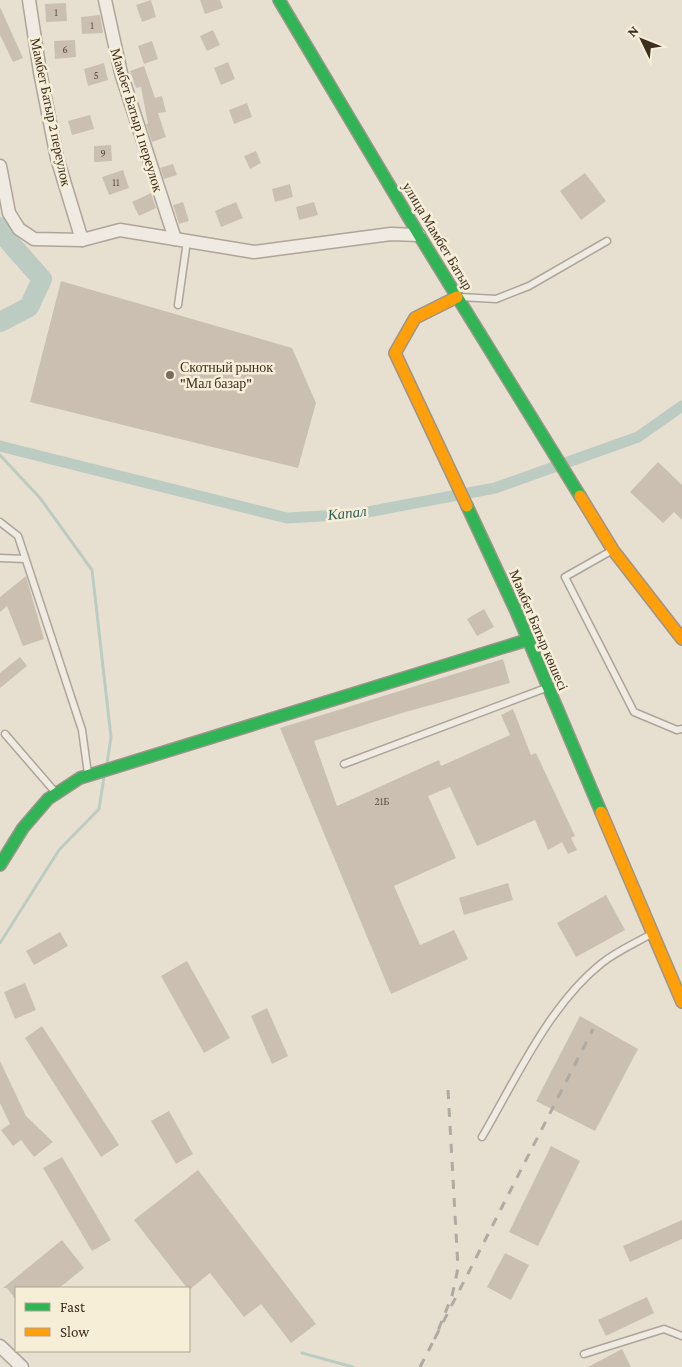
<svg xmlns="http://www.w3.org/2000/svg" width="682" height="1367" viewBox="0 0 682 1367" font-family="'Crimson Pro',serif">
<rect width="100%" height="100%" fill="#e7e0d1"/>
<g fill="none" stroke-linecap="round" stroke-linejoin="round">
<g stroke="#bcccc2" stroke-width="3">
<polyline points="0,455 40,498 92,570 111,737 107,764"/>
<polyline points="0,943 59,850 99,809 104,777"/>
<polyline points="302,1353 353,1367"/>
</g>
<polyline stroke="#bcccc2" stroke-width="11" points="0,446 287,518 357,514 495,488 638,437 682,406"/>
<polyline stroke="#bcccc2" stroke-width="20" points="0,227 4,236 42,279 29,307 0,322"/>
</g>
<g fill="#cbbfb2">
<polygon points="151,0 156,17 142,22 136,5"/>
<polygon points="200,0 220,0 223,8 205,14"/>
<polygon points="66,3 67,21 46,22 45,4"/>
<polygon points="0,7 23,58 13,62 0,35"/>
<polygon points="100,15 103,33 82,34 81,17"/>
<polygon points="213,30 220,45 207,51 200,36"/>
<polygon points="75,40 76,57 55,59 54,41"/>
<polygon points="152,41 158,59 144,64 138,46"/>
<polygon points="228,62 235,79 221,85 214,68"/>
<polygon points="104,63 108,80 88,86 84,69"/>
<polygon points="144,66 155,98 162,96 166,112 158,113 166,137 152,142 146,124 148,124 141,87 136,88 130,71"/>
<polygon points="247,103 252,117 234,124 229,110"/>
<polygon points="90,115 94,129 72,135 68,121"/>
<polygon points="111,145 112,161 94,162 94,146"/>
<polygon points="256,151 261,163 250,169 244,156"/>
<polygon points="173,164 177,175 164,179 160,168"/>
<polygon points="123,170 129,188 109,195 102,177"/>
<polygon points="585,173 606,201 581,220 560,191"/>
<polygon points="290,184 293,197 275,202 272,189"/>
<polygon points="151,193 156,208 139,216 132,202"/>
<polygon points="183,202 189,221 179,224 173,205"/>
<polygon points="236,202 243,218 221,227 215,211"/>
<polygon points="314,202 318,215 299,220 296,207"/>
<polygon points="61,281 292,348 316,403 298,468 30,402"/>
<polygon points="658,462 682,485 682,520 674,512 663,523 630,492"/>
<polygon points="26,576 44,639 23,646 7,606 0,612 0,597"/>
<polygon points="484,609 494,627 477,636 467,619"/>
<polygon points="20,657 27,666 0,688 0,673"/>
<polygon points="503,659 510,683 402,713 314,741 337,806 439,760 441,766 510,735 501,715 513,709 531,755 536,753 575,836 571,838 577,850 568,854 562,842 548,850 535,820 477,846 450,787 428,796 456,858 394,886 420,945 454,930 468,959 391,994 280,728"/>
<polygon points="508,883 513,900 464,915 459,898"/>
<polygon points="606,895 625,930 576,957 557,923"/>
<polygon points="60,932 68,946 34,965 26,951"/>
<polygon points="187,961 230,1038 204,1053 161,976"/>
<polygon points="25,983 36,1010 15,1019 4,992"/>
<polygon points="267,1008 288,1056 272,1064 251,1016"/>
<polygon points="580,1016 638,1049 595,1131 536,1101"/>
<polygon points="42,1026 119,1145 101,1157 25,1038"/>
<polygon points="0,1061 26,1116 53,1142 34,1157 21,1140 13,1146 1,1130 10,1124 0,1103"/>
<polygon points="169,1111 193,1154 176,1164 151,1121"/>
<polygon points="551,1146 580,1161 538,1246 509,1232"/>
<polygon points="62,1157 111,1240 92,1251 43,1168"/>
<polygon points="198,1170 316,1324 291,1343 261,1304 244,1317 210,1273 189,1290 187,1288 134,1220"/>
<polygon points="682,1220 682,1239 630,1262 623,1246"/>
<polygon points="62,1240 84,1268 59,1288 16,1288 16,1300 7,1288 3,1288"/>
<polygon points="505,1253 529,1265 511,1300 487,1287"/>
<polygon points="647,1297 654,1313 606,1336 598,1320"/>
<polygon points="622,1349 631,1367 588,1367"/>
</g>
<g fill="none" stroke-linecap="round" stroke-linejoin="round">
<defs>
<g id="lane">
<polyline points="460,297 496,299 529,286 607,241"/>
<polyline points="178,305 187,241"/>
<polyline points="0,522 18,536 82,730 88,774"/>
<polyline points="611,551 565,577 634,712 677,730 682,729"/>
<polyline points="0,558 25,559"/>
<polyline points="5,734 56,793"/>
<polyline points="344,764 546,688"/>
<path d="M 482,1137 C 516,1079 549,1005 602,963 C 617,951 636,943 651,934"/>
<polyline points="584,1354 664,1329 682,1336"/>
</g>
<g id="street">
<polyline points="29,0 40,72 57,158 82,240"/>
<polyline points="105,0 121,73 175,239"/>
<polyline points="0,166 9,213 19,229 34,239 82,240 120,230 254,252 391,234 419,235"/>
<polyline points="0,1346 22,1367"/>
</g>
<g id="fast">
<polyline points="279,0 419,235 580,496"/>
<polyline points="467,506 516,611 601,812"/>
<polyline points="0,865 23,828 48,799 80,778 527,640"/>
</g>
<g id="slow">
<polyline points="457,297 415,318 395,353 467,506"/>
<polyline points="580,496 613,550 682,639"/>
<polyline points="601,812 682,1002"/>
</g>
</defs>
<use href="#lane" stroke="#ada599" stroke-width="9"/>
<use href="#street" stroke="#ada599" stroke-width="15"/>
<use href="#fast" stroke="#9c958a" stroke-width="14"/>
<use href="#slow" stroke="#9c958a" stroke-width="14"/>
<use href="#lane" stroke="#efebe3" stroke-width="6"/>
<use href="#street" stroke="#efebe3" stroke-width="12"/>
<use href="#fast" stroke="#30b455" stroke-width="11"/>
<use href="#slow" stroke="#ff9f0a" stroke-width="11"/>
<g stroke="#afaaa2" stroke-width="3" stroke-dasharray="9 9" stroke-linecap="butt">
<polyline points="448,1090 458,1268 452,1296 435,1338 593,1029"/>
<polyline points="420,1367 435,1338"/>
</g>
</g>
<circle fill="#786c5e" stroke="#f7eed8" stroke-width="2" cx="170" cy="375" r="5"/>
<g text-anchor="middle" stroke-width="5" stroke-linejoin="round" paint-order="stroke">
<g font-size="11" fill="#605244">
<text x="56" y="16">1</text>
<text x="92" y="29">1</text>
<text x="65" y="53">6</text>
<text x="96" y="79">5</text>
<text x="103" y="157">9</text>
<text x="116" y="186">11</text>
<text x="382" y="805">21Б</text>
</g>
<g font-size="14" fill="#3d2e20" stroke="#f7eed8">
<text transform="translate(51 112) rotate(78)" y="5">Мамбет Батыр 2 переулок</text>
<text transform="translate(137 120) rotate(73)" y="5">Мамбет Батыр 1 переулок</text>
<text transform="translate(438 236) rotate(59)" y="5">улица Мамбет Батыр</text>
<text transform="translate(539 630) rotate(67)" y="5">Мәмбет Батыр көшесі</text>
</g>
<g font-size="14" fill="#3d2e20" stroke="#f7eed8" text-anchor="start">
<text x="180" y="372">Скотный рынок<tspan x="180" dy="16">"Мал базар"</tspan></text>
</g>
<g font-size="15" font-style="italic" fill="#2f5d5a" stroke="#f7eed8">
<text transform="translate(347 513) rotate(-6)" y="5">Капал</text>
</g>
</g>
<rect x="15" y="1287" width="175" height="65" fill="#f7eed8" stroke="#ada18e"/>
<rect x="25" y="1303" width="25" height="8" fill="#30b455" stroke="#ada18e"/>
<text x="60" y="1312" font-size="15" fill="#3d2e20">Fast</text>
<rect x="25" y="1328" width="25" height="8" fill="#ff9f0a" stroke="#ada18e"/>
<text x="60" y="1337" font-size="15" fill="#3d2e20">Slow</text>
<g transform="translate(642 40) rotate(313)" stroke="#f7eed8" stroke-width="4" paint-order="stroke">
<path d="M0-4L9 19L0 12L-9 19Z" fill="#3d2e20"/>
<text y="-8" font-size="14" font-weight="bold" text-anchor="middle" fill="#3d2e20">N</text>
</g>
</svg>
